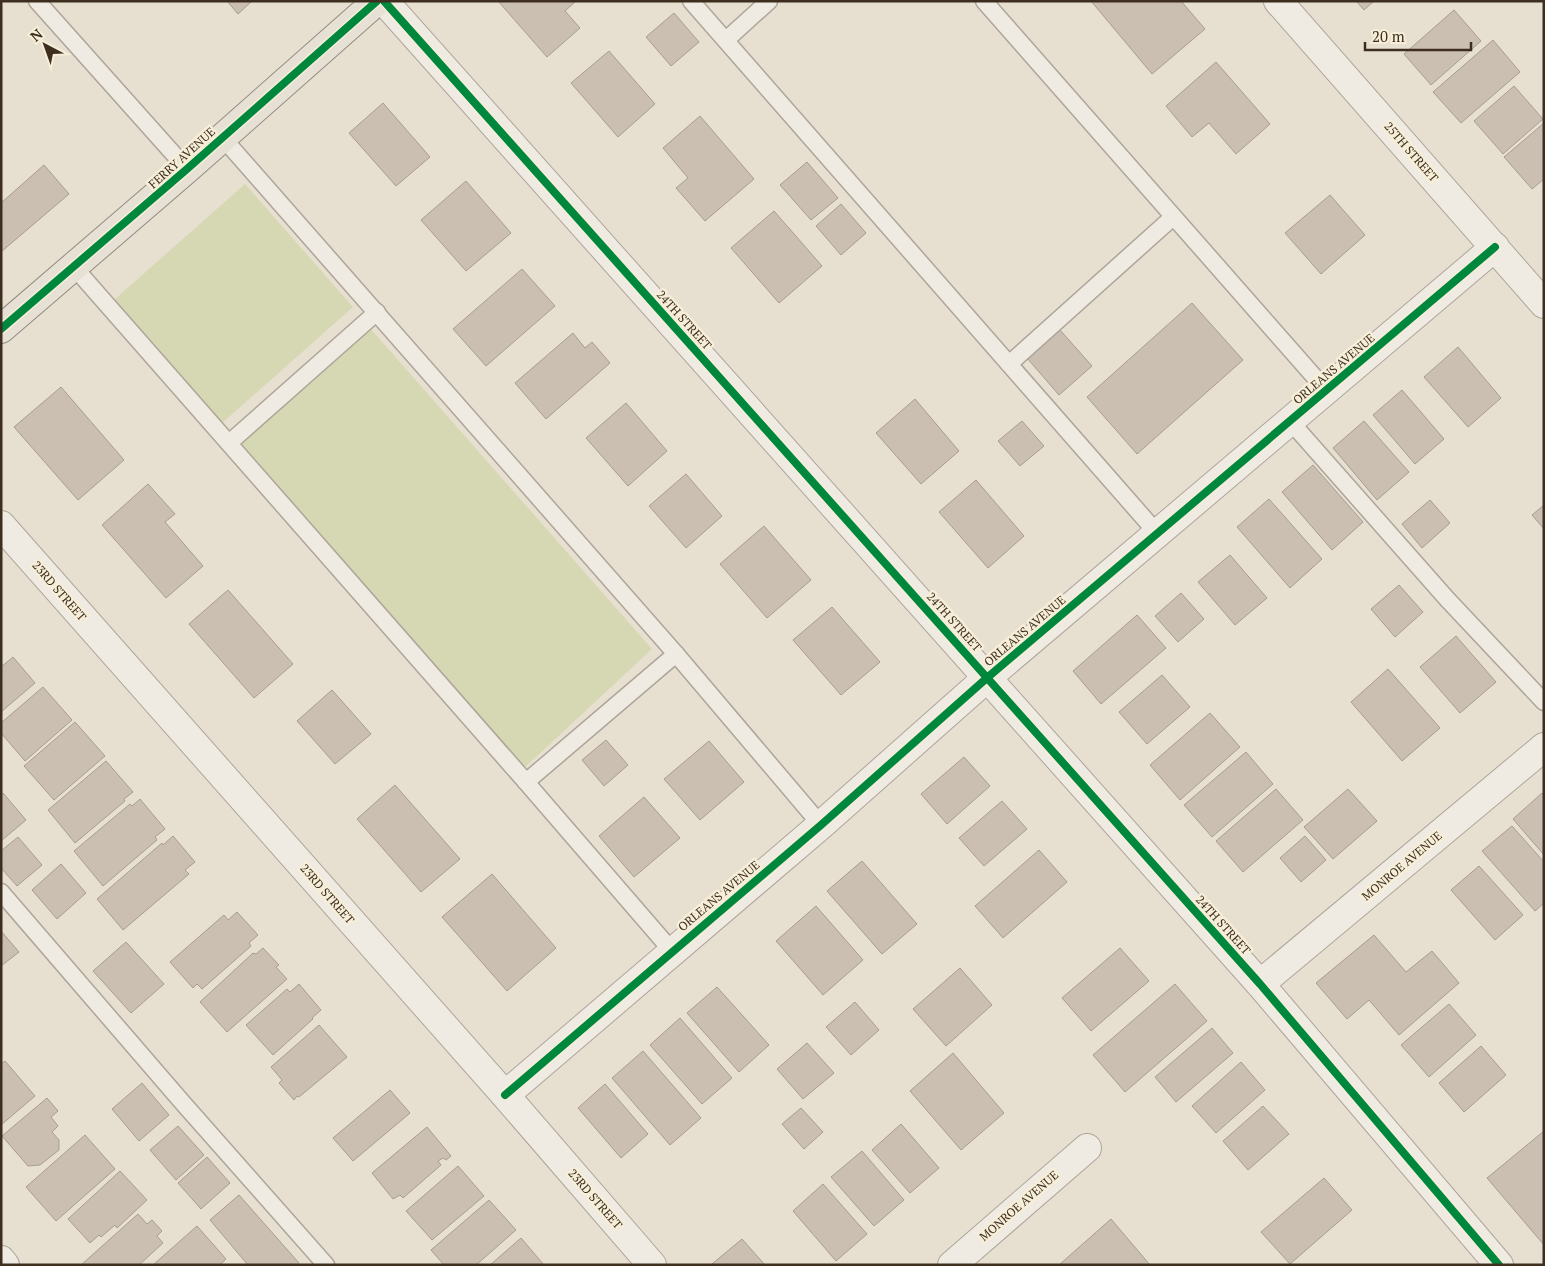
<svg xmlns="http://www.w3.org/2000/svg" width="1545" height="1266" viewBox="0 0 1545 1266" font-family="'PT Serif',serif">
<rect width="100%" height="100%" fill="#e7e0d1"/>
<g fill="#d6d7b3">
<polygon points="245,184 353,307 222,423 114,300"/>
<polygon points="369,327 652,649 522,770 239,441"/>
</g>
<g fill="#cbbfb2" stroke="#a89c90">
<polygon points="227,1 252,1 238,14"/>
<polygon points="498,1 576,1 565,11 580,28 547,57"/>
<polygon points="1091,1 1181,1 1205,29 1152,74"/>
<polygon points="1356,1 1374,1 1364,10"/>
<polygon points="1454,10 1481,41 1431,85 1404,54"/>
<polygon points="674,13 699,42 671,66 646,37"/>
<polygon points="1493,40 1520,72 1461,123 1433,92"/>
<polygon points="609,51 655,104 618,137 571,83"/>
<polygon points="1216,62 1270,124 1236,154 1209,123 1192,137 1166,106"/>
<polygon points="1514,86 1543,119 1503,154 1474,121"/>
<polygon points="383,103 430,157 396,186 349,133"/>
<polygon points="700,116 754,179 705,221 676,188 688,178 663,148"/>
<polygon points="1544,123 1544,179 1532,189 1504,157"/>
<polygon points="807,162 838,198 811,220 780,185"/>
<polygon points="44,165 69,194 1,252 1,203"/>
<polygon points="466,181 511,233 466,271 421,220"/>
<polygon points="1330,195 1365,235 1321,274 1285,233"/>
<polygon points="841,204 866,233 841,255 816,226"/>
<polygon points="774,211 822,266 779,303 731,248"/>
<polygon points="522,269 555,306 486,366 453,329"/>
<polygon points="1192,303 1243,360 1137,454 1087,397"/>
<polygon points="1060,330 1092,366 1059,395 1027,358"/>
<polygon points="573,333 585,348 592,342 610,363 546,419 515,383"/>
<polygon points="1458,347 1501,398 1468,427 1424,377"/>
<polygon points="61,387 124,460 78,500 14,427"/>
<polygon points="1402,390 1444,439 1415,464 1373,415"/>
<polygon points="915,399 959,451 921,484 876,433"/>
<polygon points="626,403 667,451 628,486 586,438"/>
<polygon points="1022,421 1044,446 1020,466 998,441"/>
<polygon points="1364,421 1409,472 1377,500 1333,448"/>
<polygon points="1313,465 1363,522 1332,550 1282,492"/>
<polygon points="686,474 722,516 686,548 649,506"/>
<polygon points="976,480 1024,536 988,568 939,512"/>
<polygon points="148,484 175,514 165,522 203,566 166,598 102,525"/>
<polygon points="1269,499 1322,559 1290,588 1237,527"/>
<polygon points="1430,500 1450,523 1422,548 1402,524"/>
<polygon points="1544,505 1544,529 1532,515"/>
<polygon points="764,526 811,580 767,618 720,564"/>
<polygon points="1230,555 1267,598 1235,625 1198,582"/>
<polygon points="1399,585 1423,612 1395,637 1371,609"/>
<polygon points="228,590 293,664 254,698 189,624"/>
<polygon points="1181,593 1204,619 1178,642 1155,616"/>
<polygon points="832,607 880,662 841,695 793,640"/>
<polygon points="1137,615 1166,648 1101,704 1073,671"/>
<polygon points="1456,636 1496,682 1460,713 1420,667"/>
<polygon points="13,657 35,683 1,712 1,667"/>
<polygon points="1388,669 1440,728 1402,761 1351,702"/>
<polygon points="1162,675 1190,707 1147,744 1119,712"/>
<polygon points="43,687 72,720 25,761 1,733 1,723"/>
<polygon points="332,690 371,734 335,764 297,721"/>
<polygon points="1210,713 1240,747 1180,800 1150,765"/>
<polygon points="75,722 105,756 54,800 24,766"/>
<polygon points="606,740 628,765 604,786 582,760"/>
<polygon points="709,741 744,782 700,820 664,779"/>
<polygon points="1246,752 1273,784 1212,837 1184,805"/>
<polygon points="964,757 990,786 947,824 921,794"/>
<polygon points="106,761 133,792 124,799 125,801 75,843 48,810"/>
<polygon points="395,785 460,859 421,892 357,819"/>
<polygon points="1276,789 1303,820 1243,872 1216,841"/>
<polygon points="1348,789 1377,821 1333,859 1304,827"/>
<polygon points="3,793 26,820 1,841 1,795"/>
<polygon points="1542,793 1544,795 1544,855 1513,819"/>
<polygon points="644,797 680,838 634,877 599,836"/>
<polygon points="140,799 165,829 155,837 157,840 103,886 74,851 130,804 132,806"/>
<polygon points="1002,801 1027,829 984,866 959,838"/>
<polygon points="1512,826 1544,862 1544,903 1535,911 1482,851"/>
<polygon points="173,836 195,862 185,870 189,874 123,930 97,899 162,843 163,845"/>
<polygon points="1305,836 1326,860 1301,882 1280,858"/>
<polygon points="18,837 42,865 17,886 1,868 1,851"/>
<polygon points="1039,850 1067,882 1003,938 975,906"/>
<polygon points="862,861 917,924 882,954 827,891"/>
<polygon points="61,864 86,893 57,919 32,890"/>
<polygon points="1479,866 1523,915 1495,940 1451,890"/>
<polygon points="492,874 556,948 507,991 442,917"/>
<polygon points="816,906 863,960 823,995 776,941"/>
<polygon points="237,912 258,935 249,943 251,946 202,989 197,984 193,988 170,962 224,915 228,920"/>
<polygon points="1,931 19,952 1,966"/>
<polygon points="1374,935 1406,972 1432,951 1459,983 1399,1035 1369,1000 1347,1019 1316,983"/>
<polygon points="126,942 164,984 131,1013 93,971"/>
<polygon points="263,948 279,965 276,967 287,979 227,1032 200,1002 253,953 256,954"/>
<polygon points="1120,948 1149,981 1091,1031 1062,998"/>
<polygon points="960,968 992,1005 946,1046 913,1009"/>
<polygon points="299,984 321,1010 312,1018 313,1019 273,1055 246,1025 287,989 290,992"/>
<polygon points="1175,984 1207,1021 1125,1092 1093,1055"/>
<polygon points="717,987 769,1045 739,1072 687,1013"/>
<polygon points="855,1002 879,1030 851,1055 826,1027"/>
<polygon points="1449,1004 1476,1035 1429,1077 1401,1045"/>
<polygon points="680,1018 732,1078 702,1104 650,1045"/>
<polygon points="319,1025 347,1057 299,1097 297,1096 294,1100 279,1083 282,1080 271,1067"/>
<polygon points="1212,1028 1233,1053 1176,1102 1155,1077"/>
<polygon points="807,1043 834,1073 803,1099 777,1069"/>
<polygon points="1481,1046 1506,1075 1464,1112 1439,1083"/>
<polygon points="643,1051 701,1118 670,1145 612,1078"/>
<polygon points="953,1053 1004,1113 961,1150 910,1091"/>
<polygon points="5,1061 35,1096 1,1125 1,1064"/>
<polygon points="1241,1062 1265,1090 1216,1133 1192,1106"/>
<polygon points="142,1083 169,1115 139,1141 112,1109"/>
<polygon points="605,1084 648,1134 621,1158 578,1108"/>
<polygon points="390,1090 410,1113 353,1161 333,1138"/>
<polygon points="47,1098 58,1111 51,1117 58,1126 52,1132 59,1140 59,1150 40,1165 28,1166 2,1136"/>
<polygon points="1263,1106 1289,1134 1248,1170 1223,1141"/>
<polygon points="801,1108 823,1132 804,1149 782,1124"/>
<polygon points="901,1124 939,1168 910,1193 872,1150"/>
<polygon points="178,1126 204,1155 176,1180 150,1150"/>
<polygon points="427,1127 451,1156 446,1160 443,1158 438,1161 441,1165 403,1198 400,1195 393,1199 372,1173"/>
<polygon points="1544,1131 1544,1245 1487,1178"/>
<polygon points="85,1135 115,1169 56,1221 26,1187"/>
<polygon points="862,1151 904,1200 874,1226 831,1177"/>
<polygon points="207,1157 230,1183 201,1209 178,1183"/>
<polygon points="458,1166 484,1196 432,1240 406,1211"/>
<polygon points="120,1171 147,1200 117,1228 115,1225 101,1237 99,1235 90,1243 68,1219"/>
<polygon points="1324,1178 1352,1210 1290,1264 1261,1232"/>
<polygon points="823,1184 867,1234 836,1261 793,1211"/>
<polygon points="239,1195 299,1263 298,1265 248,1265 210,1220"/>
<polygon points="489,1200 516,1230 476,1265 444,1265 431,1250"/>
<polygon points="138,1214 147,1224 152,1220 162,1231 157,1236 163,1243 139,1265 81,1265"/>
<polygon points="1111,1219 1150,1265 1059,1265"/>
<polygon points="197,1226 226,1259 220,1265 153,1265"/>
<polygon points="521,1238 544,1265 490,1265"/>
<polygon points="742,1239 765,1265 713,1265 712,1264"/>
</g>
<g fill="none" stroke-linecap="round" stroke-linejoin="round">
<defs>
<g id="lane">
<polyline points="37,1 187,169"/>
<polyline points="691,1 1157,533"/>
<polyline points="984,1 1326,390"/>
<polyline points="726,40 769,1"/>
<polyline points="222,137 676,654 821,825"/>
<polyline points="74,267 526,782 672,951"/>
<polyline points="1009,364 1173,217"/>
<polyline points="1290,421 1447,599 1544,702"/>
<polyline points="229,443 377,312"/>
<polyline points="526,782 676,654"/>
<polyline points="1,892 182,1102 326,1265"/>
</g>
<g id="street">
<polyline points="384,1 1260,984 1499,1265"/>
<polyline points="1278,1 1544,304"/>
<polyline points="1,525 505,1095 652,1265"/>
<polyline points="1260,984 1544,747"/>
<polyline points="505,1095 821,825 988,677 1495,247"/>
<polyline points="1,1260 5,1265"/>
<polyline points="952,1265 1087,1148"/>
</g>
<polyline id="primary" points="1,329 187,169 377,1"/>
</defs>
<use href="#lane" stroke="#ada599" stroke-width="19"/>
<use href="#street" stroke="#ada599" stroke-width="30"/>
<use href="#primary" stroke="#928b80" stroke-width="30"/>
<use href="#lane" stroke="#efebe3" stroke-width="16"/>
<use href="#street" stroke="#efebe3" stroke-width="28"/>
<use href="#primary" stroke="#e6e1d4" stroke-width="28"/>
<defs>
<g id="cycleway">
<polyline points="384,1 1260,984 1499,1265"/>
<polyline points="1,329 187,169 377,1"/>
<polyline points="505,1095 821,825 988,677 1495,247"/>
</g>
</defs>
<use href="#cycleway" stroke="#f7eed8" stroke-width="11"/>
<use href="#cycleway" stroke="#00873e" stroke-width="8"/>
</g>
<g text-anchor="middle" stroke-width="5" stroke-linejoin="round" paint-order="stroke">
<g font-size="12" fill="#3d2e20" stroke="#f7eed8">
<text transform="translate(1411 152) rotate(49)" y="4">25TH STREET</text>
<text transform="translate(182 158) rotate(-42)" y="4">FERRY AVENUE</text>
<text transform="translate(684 320) rotate(48)" y="4">24TH STREET</text>
<text transform="translate(1334 369) rotate(-40)" y="4">ORLEANS AVENUE</text>
<text transform="translate(59 591) rotate(49)" y="4">23RD STREET</text>
<text transform="translate(954 622) rotate(48)" y="4">24TH STREET</text>
<text transform="translate(1025 631) rotate(-40)" y="4">ORLEANS AVENUE</text>
<text transform="translate(1402 866) rotate(-40)" y="4">MONROE AVENUE</text>
<text transform="translate(327 894) rotate(49)" y="4">23RD STREET</text>
<text transform="translate(719 896) rotate(-40)" y="4">ORLEANS AVENUE</text>
<text transform="translate(1223 925) rotate(48)" y="4">24TH STREET</text>
<text transform="translate(595 1199) rotate(49)" y="4">23RD STREET</text>
<text transform="translate(1019 1206) rotate(-41)" y="4">MONROE AVENUE</text>
</g>
</g>
<rect width="1545" height="1266" fill="none" stroke="#3d2e20" stroke-width="5"/>
<g transform="translate(45 45) rotate(319)" stroke="#f7eed8" stroke-width="4" paint-order="stroke">
<path d="M0-4L9 19L0 12L-9 19Z" fill="#3d2e20"/>
<text y="-8" font-size="14" font-weight="bold" text-anchor="middle" fill="#3d2e20">N</text>
</g>
<path d="M1365 42v8h106v-8" fill="none" stroke="#3d2e20" stroke-width="2.5"/>
<text x="1372" y="42" font-size="15" fill="#3d2e20" stroke="#f7eed8" stroke-width="4" paint-order="stroke">20 m</text>
</svg>
